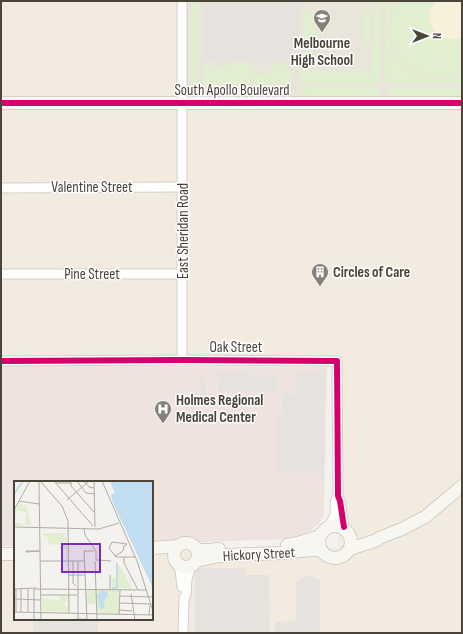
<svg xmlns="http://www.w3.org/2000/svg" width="463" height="634" viewBox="0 0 463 634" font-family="'Sofia Sans Condensed',sans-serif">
<rect width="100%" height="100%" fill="#f4f2ee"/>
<polygon fill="#f3ebdf" points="1,1 182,1 462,103 462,633 1,633 1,553 15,553 15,619 152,619 152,552 338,548 336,362 1,361"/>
<polygon fill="#eae5da" points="182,1 462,1 462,103 183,103"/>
<polygon fill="#eee3df" points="1,366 327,367 324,510 323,517 319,523 310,531 300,535 284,539 152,544 152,482 15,482 15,546 1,546"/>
<g fill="#e1eecf">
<path d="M 192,1 L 200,1 L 199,86 L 291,87 C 290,91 287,97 281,98 C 279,98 275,98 272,98 C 259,97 248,94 235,92 C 223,91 203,96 192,90 L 190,82 L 190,19 L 192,18 Z"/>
<polygon points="376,1 381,1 380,84 370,84 371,48 374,47 374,10 376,9"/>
<path d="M 386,1 L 394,1 C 389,16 387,36 392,51 C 396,62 420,77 432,80 C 442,82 453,79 462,75 L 462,83 L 386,83 L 385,78 Z"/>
<path d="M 397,1 L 462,1 L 462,73 C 453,78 443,80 432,78 C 421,77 400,62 395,52 C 388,40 390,13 397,1 Z"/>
<polygon points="304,10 317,10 317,43 306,43 303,40 303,12"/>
<polygon points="363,10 371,10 372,44 363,44"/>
<polygon points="305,49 309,49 309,66 306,66 303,63 303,53"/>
<path d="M 202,63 L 212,63 L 213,67 L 227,66 L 228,63 L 249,63 L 249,70 L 254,70 L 254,74 L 264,75 L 265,65 L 267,65 L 267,71 L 273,71 L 273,63 C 292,63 291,67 291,84 L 203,84 Z"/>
<polygon points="300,69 309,70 310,72 369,72 369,84 300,84"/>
<path d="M 300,86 L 380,87 L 380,97 L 307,97 C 302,96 300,90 300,86 Z"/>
<path d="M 387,87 L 462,87 L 462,97 L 390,97 C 386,94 387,92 387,87 Z"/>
</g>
<path fill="#f7f0da" d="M 435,1 L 462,1 L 462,38 C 443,44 425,30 430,10 C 431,7 433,4 435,1 Z"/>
<g fill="#e6e3df">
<polygon points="201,1 299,1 299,63 204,62 204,12 201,11 201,6 203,6 203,2"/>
<polygon points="246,371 246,377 277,376 277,391 218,392 217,372"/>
<polygon points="295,371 324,371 324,473 277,473 277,414 282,414 282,394 295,394"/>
<polygon points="200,377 206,377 206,400 200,401"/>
<polygon points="195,568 245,568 245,575 269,575 270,633 195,633"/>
<polygon points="310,576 320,580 320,633 275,633 275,622 296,621 296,582 303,577"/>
<rect x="33" y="619" width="65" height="14"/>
</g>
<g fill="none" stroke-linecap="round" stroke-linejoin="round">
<defs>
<g id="street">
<polyline points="182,1 182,360"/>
<polyline points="1,188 183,187"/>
<polyline points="1,274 183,274"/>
<polyline points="1,361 182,360 337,361 338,496 340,501 344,527"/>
<path d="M 328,527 C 331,523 334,519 335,514 C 335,509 335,504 336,499"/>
<polyline points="177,563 180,570 182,587"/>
<polyline points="183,633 184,598 186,595 187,579 191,565"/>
</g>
<g id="secondary">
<polyline points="1,103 462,103"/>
<circle cx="335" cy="542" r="16"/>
<circle cx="186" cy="555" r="12"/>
<polyline points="287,545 298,543 320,536"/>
<polyline points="152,548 178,546"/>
<polyline points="350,549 377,540 379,538 402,529 425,517 462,486"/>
<polyline points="197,550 210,550 219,549"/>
<polyline points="1,554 15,554"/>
<path d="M 196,561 C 225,552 250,555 279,553 C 293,553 307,549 321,550"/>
</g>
</defs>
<use href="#street" stroke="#d2d0cb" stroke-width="11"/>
<use href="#secondary" stroke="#d3cfc5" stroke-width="14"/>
<use href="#street" stroke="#fdfdfc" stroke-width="9"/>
<use href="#secondary" stroke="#f7f6f1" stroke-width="12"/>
<defs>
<g id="cycleway">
<polyline points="1,103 462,103"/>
<polyline points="1,361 182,360 337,361 338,496 340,501 344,527"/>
</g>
</defs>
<use href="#cycleway" stroke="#fff" stroke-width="8"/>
<use href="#cycleway" stroke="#d6006c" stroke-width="6"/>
</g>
<defs>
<symbol id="school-pin" viewBox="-11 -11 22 30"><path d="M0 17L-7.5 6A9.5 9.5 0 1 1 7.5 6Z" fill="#868178" stroke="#fff"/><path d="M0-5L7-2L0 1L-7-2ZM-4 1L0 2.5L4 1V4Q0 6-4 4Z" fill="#fff"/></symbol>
<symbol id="building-pin" viewBox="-11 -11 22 30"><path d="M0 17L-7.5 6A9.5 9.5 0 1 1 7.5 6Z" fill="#868178" stroke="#fff"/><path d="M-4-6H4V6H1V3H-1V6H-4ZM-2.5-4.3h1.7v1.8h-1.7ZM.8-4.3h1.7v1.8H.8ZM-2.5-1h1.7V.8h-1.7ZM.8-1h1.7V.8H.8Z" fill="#fff"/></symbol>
<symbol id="hospital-pin" viewBox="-11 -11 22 30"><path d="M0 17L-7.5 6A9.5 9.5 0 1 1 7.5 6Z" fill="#868178" stroke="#fff"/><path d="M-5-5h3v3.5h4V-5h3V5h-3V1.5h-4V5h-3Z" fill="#fff"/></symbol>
</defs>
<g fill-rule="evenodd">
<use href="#school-pin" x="312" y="8" width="20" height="27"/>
<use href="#building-pin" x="310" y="262" width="20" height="27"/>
<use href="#hospital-pin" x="153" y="399" width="20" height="27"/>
</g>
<g text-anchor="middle" stroke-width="3" stroke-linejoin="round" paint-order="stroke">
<g font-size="15" font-weight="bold" fill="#4b4439" stroke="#fff" text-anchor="start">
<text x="322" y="48" text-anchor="middle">Melbourne<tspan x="322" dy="17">High School</tspan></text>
<text x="333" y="277">Circles of Care</text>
<text x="176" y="405">Holmes Regional<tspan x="176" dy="17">Medical Center</tspan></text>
</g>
<g font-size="15" fill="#4b4439" stroke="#fff">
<text x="232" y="95">South Apollo Boulevard</text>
<text x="92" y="192">Valentine Street</text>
<text transform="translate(183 231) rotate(-90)" y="5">East Sheridan Road</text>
<text x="92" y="279">Pine Street</text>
<text x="236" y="352">Oak Street</text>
<text transform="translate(259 554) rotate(-3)" y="5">Hickory Street</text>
</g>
</g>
<g transform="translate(14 481)">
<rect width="139" height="139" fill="#f4f2ee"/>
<path d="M 5,22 L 9,23 L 9,27 L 12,23 L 17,44 L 0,45 L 0,32 ZM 3,29 L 12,31 L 11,44 L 1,41 ZM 29,52 L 53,52 L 49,56 L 53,56 L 53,79 L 47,79 L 52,79 L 52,73 L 47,72 L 52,72 L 52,68 L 43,68 L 46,67 L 46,64 L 40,63 L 35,65 L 34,56 L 29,55 ZM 104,83 L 112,95 L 118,108 L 98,107 L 97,96 L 102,96 L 103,104 ZM 73,109 L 105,109 L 105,133 L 84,131 L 82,123 L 73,123 ZM 46,115 L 54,115 L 50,125 L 54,125 L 54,131 L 29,130 L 28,117 L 46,120 Z" fill="#e1eecf" fill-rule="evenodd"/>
<path d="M 96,0 L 139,0 L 139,107 L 99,22 L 97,14 L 101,12 ZM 88,109 L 93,111 L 94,115 L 89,121 L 91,127 L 86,128 L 83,115 Z" fill="#c0ddf1"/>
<path fill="none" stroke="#c0ddf1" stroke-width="2" d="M 0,13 L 9,0M 98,107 L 103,107 L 103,82"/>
<path fill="none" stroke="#b0aca6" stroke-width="1" d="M 25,0 L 27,139M 26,0 L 48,25 L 54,40 L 55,132M 40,0 L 79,45M 57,0 L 57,5 L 80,31M 63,0 L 72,12 L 81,13M 70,0 L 75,6 L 80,7M 80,0 L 81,46M 88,0 L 123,80 L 139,130M 42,2 L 57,2M 53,19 L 75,0M 5,20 L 25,23M 0,29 L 16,0M 0,46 L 85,48 L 105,42M 70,48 L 71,54 L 82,70 L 82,79M 113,63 L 98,61 L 95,67 L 102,76 L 121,76M 12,70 L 26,70 L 12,71 ZM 101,75 L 109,70 L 110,65 L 113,63M 110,76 L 110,82 L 124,109M 82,79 L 97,80M 26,80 L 70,80M 59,80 L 59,102 L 62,105M 81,80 L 83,139M 54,94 L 70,94M 0,108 L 22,107M 2,108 L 2,131M 7,108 L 7,131M 14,108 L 14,131M 20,108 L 132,109M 20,108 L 20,139M 96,108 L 96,94M 117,113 L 121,139M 27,114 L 63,114M 105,115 L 139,116M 0,118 L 27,119M 105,122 L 136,123 L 135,134M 105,129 L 118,130M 0,131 L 139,134M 105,134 L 106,109M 63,138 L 83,139M 64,139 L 64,80M 73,139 L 70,70 L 80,70"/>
<path fill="#7b2cbf" fill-opacity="0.15" stroke="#7b2cbf" stroke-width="2" d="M 48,63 L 86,63 L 86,91 L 48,91 Z"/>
<rect width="139" height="139" fill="none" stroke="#4b4439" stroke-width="2"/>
</g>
<rect width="463" height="634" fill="none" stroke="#4b4439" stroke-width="4"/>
<g transform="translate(427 36) rotate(90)" stroke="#ffffff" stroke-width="3" paint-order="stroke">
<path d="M0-3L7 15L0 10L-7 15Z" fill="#4b4439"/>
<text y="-6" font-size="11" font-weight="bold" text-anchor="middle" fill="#4b4439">N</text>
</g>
</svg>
